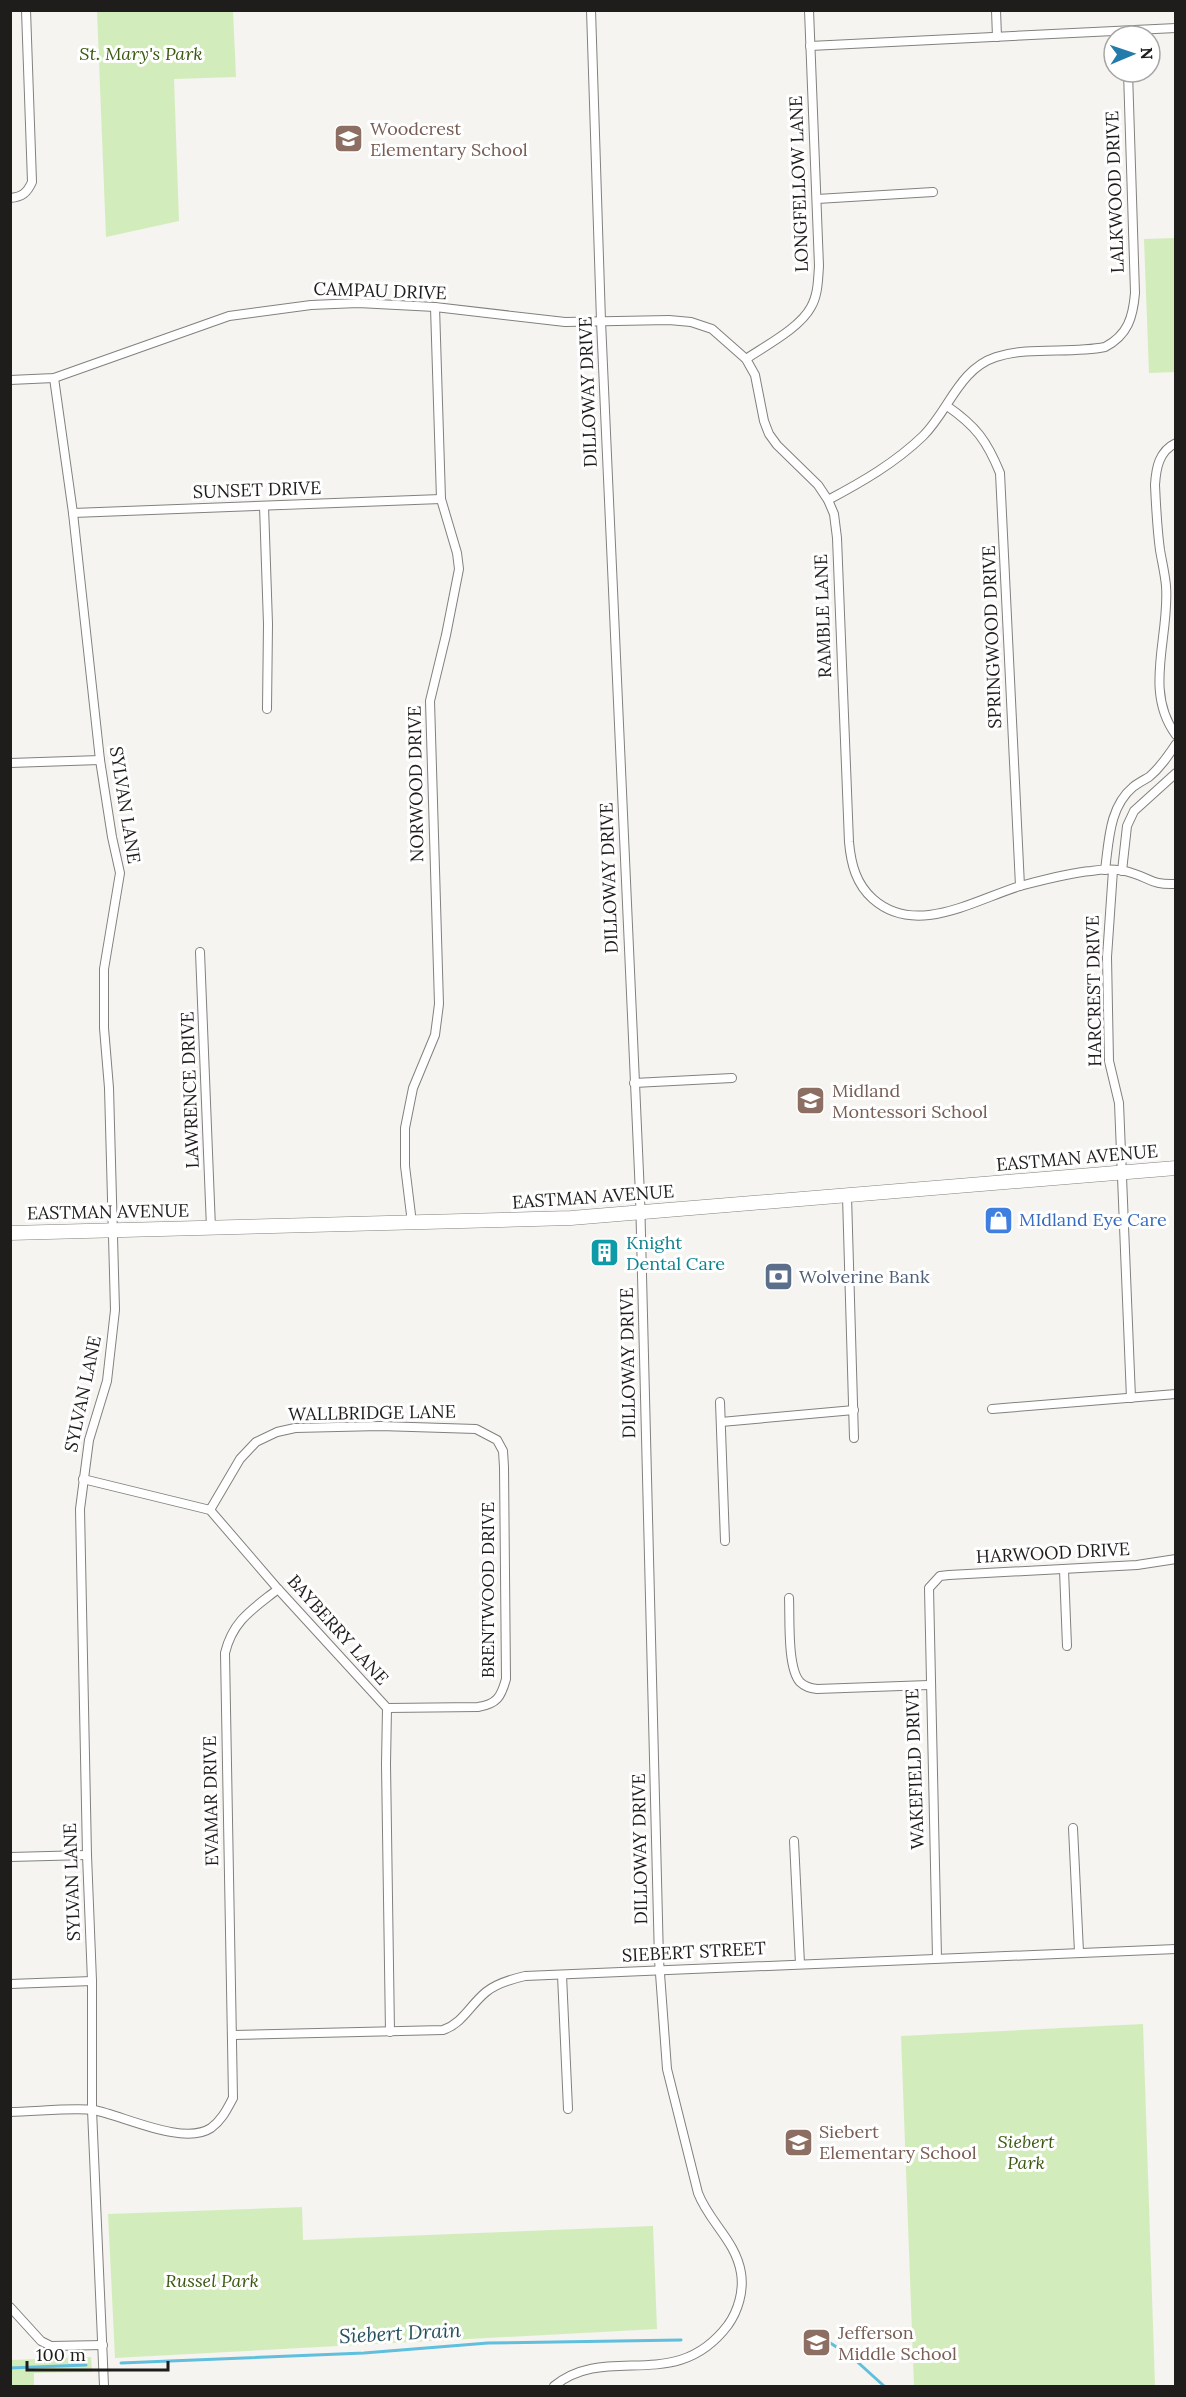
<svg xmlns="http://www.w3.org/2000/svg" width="1186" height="2397" viewBox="0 0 1186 2397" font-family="Lora,serif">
<rect width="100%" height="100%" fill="#f5f4f0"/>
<g fill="#d3ecbc">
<polygon points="97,11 233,11 236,77 174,79 179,221 106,237"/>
<polygon points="1175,238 1175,372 1149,373 1144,239"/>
<polygon points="1143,2024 1155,2386 914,2386 901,2036"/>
<polygon points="302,2207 303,2240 653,2226 657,2329 115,2358 108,2214"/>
<polygon points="91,2357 92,2372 34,2373 34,2386 11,2386 11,2360"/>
</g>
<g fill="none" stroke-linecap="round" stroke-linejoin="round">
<g stroke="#5fbfdd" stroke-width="3">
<polyline points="821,2337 852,2357 884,2386"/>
<polyline points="121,2363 364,2353 488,2343 681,2340"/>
<polyline points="10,2368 86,2365"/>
</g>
<defs>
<g id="street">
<polyline points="996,10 997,37"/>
<polyline points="810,46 1176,28"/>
<path d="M 10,198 C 22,197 27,193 32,182 L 26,10"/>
<polyline points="817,199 933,192"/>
<path d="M 746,359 C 765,346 800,328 811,307 C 818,295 818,280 819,266 L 809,10"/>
<polyline points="54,378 73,513 100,760 112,837 120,873 104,969 104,1028 109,1088 115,1310 107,1381 89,1440 80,1509 87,1855 92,1981 92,2110 104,2386"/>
<path d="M 10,380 L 54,378 L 229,316 L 311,305 L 358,303 L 435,307 L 565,322 L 669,320 L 691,322 L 712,329 L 746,359 L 755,375 L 764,421 L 769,434 L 777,445 L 818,485 L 828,500 L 834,514 L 837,538 L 849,842 C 851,864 856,884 873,899 C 916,937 974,900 1020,886 C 1043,880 1068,873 1091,871 C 1104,869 1120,869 1132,873 C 1152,879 1151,885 1176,884"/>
<path d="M 947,406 C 976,426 987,441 1000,473 L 1020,886"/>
<path d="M 1176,443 C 1159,451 1156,468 1155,485 C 1156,507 1157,528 1160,550 C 1162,562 1165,574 1166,586 C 1170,636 1143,691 1176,735"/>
<path d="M 828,500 C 862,482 895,463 923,436 C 949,410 959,369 996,357 C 1030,346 1070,354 1105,347 C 1128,335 1133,317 1135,293 L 1128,72"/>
<polyline points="264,506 268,624 267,709"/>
<polyline points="73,513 441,499"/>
<polyline points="10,763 100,760"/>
<path d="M 1105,870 C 1109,841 1109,807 1133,787 C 1138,783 1144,780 1149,777 C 1160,768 1168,756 1176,744"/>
<polyline points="1113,870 1107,957 1109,1061 1119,1103 1131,1398"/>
<polyline points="1122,871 1127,826 1134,811 1176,773"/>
<polyline points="200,952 211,1228"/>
<polyline points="634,1083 732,1078"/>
<polyline points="847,1196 854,1438"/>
<polyline points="412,1223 405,1166 405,1128 413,1088 435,1035 439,1004 430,701 446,635 459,569 457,553 441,499 435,307"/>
<polyline points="720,1402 725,1541"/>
<polyline points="992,1409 1176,1394"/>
<polyline points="721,1422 854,1410"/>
<polyline points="83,1479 210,1510 278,1589 387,1708 386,1764 390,2032"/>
<path d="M 210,1510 L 240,1459 L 256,1442 L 277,1432 L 295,1428 L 380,1426 L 476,1429 L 497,1440 L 503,1451 L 504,1467 L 506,1679 C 501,1697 497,1704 478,1707 L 387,1708"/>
<polyline points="1064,1570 1067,1646"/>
<path d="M 789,1598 C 790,1617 787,1668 800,1682 C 805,1687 810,1688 817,1689 L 929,1685"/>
<polyline points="1073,1828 1079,1952"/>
<polyline points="794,1841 800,1964"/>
<polyline points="10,1857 87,1855"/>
<polyline points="937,1958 929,1588 940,1576 949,1575 1137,1565 1176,1559"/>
<polyline points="562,1975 568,2109"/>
<polyline points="10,1984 92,1981"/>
<path d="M 233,2035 L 443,2030 C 463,2023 470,2005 486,1992 C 497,1983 512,1979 525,1976 L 1176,1949"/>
<path d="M 10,2112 C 33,2112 73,2107 94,2110 C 124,2116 184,2146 211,2128 C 222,2120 227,2109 233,2098 L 225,1653 C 233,1620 253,1609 278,1589"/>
<polyline points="10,2307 41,2341 51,2346 103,2345"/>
<path d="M 554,2386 C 609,2342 675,2395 728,2325 C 738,2311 744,2291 741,2273 C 736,2241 709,2222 698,2193 L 667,2069 L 659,1960 L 640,1195 L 601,321 L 591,10"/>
</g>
<polyline id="primary" points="10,1233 571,1218 1176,1168"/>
</defs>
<use href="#street" stroke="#83817e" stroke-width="10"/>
<use href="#primary" stroke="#83817e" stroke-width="15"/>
<use href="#street" stroke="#fff" stroke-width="8"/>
<use href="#primary" stroke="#fff" stroke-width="14"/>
</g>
<defs>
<symbol id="school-square" viewBox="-11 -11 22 22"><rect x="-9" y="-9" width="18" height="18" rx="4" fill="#8d6e63" stroke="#fff"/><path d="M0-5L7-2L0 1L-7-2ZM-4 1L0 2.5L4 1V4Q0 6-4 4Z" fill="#fff"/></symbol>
<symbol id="shop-square" viewBox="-11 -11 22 22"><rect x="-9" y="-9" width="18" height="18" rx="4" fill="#3f7fe0" stroke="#fff"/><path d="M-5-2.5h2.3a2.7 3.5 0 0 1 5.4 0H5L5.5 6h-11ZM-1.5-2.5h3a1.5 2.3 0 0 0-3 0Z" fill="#fff"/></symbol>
<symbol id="building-square" viewBox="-11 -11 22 22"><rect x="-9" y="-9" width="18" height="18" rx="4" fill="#0f9aa8" stroke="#fff"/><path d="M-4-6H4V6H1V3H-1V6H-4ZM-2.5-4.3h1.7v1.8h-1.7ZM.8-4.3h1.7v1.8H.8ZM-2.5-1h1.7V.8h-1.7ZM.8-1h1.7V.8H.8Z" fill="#fff"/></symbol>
<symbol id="bank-square" viewBox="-11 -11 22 22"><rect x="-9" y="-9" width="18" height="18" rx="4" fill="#5c6f8a" stroke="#fff"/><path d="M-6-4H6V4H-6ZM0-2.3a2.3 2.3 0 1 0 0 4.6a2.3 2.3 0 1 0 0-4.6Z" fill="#fff"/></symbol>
</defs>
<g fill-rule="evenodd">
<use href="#school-square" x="332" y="122" width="33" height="33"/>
<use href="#school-square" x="794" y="1084" width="33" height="33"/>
<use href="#shop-square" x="982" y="1204" width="33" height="33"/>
<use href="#building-square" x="588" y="1236" width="33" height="33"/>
<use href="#bank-square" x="762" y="1260" width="33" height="33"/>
<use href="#school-square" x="782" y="2126" width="33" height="33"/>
<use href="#school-square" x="800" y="2326" width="33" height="33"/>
</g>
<g text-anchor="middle" stroke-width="6" stroke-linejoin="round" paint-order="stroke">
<g font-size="18" font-style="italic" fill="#3a5910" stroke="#fff">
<text x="141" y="60">St. Mary's Park</text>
<text x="1026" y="2148">Siebert<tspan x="1026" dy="21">Park</tspan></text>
<text x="212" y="2287">Russel Park</text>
</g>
<g font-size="18" fill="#785e54" stroke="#fff" text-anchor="start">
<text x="370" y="135">Woodcrest<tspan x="370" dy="21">Elementary School</tspan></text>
<text x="832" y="1097">Midland<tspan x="832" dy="21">Montessori School</tspan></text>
<text x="819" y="2138">Siebert<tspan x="819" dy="21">Elementary School</tspan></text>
<text x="838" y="2339">Jefferson<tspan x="838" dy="21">Middle School</tspan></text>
</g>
<g font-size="18" fill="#1e1d1c" stroke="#fff">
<text transform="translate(799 184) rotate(-92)" y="6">LONGFELLOW LANE</text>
<text transform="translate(1115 192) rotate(-92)" y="6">LALKWOOD DRIVE</text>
<text transform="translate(380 291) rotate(2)" y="6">CAMPAU DRIVE</text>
<text transform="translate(588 392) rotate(-92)" y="6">DILLOWAY DRIVE</text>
<text transform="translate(257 490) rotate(-2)" y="6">SUNSET DRIVE</text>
<text transform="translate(823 616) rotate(-92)" y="6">RAMBLE LANE</text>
<text transform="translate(992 637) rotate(-92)" y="6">SPRINGWOOD DRIVE</text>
<text transform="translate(416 784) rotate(-91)" y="6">NORWOOD DRIVE</text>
<text transform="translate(125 805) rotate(81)" y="6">SYLVAN LANE</text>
<text transform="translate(609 878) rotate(-92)" y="6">DILLOWAY DRIVE</text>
<text transform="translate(1094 991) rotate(-91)" y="6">HARCREST DRIVE</text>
<text transform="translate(190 1090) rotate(-92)" y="6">LAWRENCE DRIVE</text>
<text transform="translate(1077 1158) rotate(-5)" y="6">EASTMAN AVENUE</text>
<text transform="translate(593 1197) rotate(-4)" y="6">EASTMAN AVENUE</text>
<text transform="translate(108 1212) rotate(-1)" y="6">EASTMAN AVENUE</text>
<text transform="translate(628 1363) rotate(-91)" y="6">DILLOWAY DRIVE</text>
<text transform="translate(83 1394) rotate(-78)" y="6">SYLVAN LANE</text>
<text transform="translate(372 1413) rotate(-1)" y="6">WALLBRIDGE LANE</text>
<text transform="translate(1053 1553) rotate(-3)" y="6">HARWOOD DRIVE</text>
<text transform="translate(488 1590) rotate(-90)" y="6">BRENTWOOD DRIVE</text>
<text transform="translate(338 1630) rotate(48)" y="6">BAYBERRY LANE</text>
<text transform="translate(915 1769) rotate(-92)" y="6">WAKEFIELD DRIVE</text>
<text transform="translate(211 1801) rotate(-91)" y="6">EVAMAR DRIVE</text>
<text transform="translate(640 1849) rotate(-91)" y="6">DILLOWAY DRIVE</text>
<text transform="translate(72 1882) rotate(-92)" y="6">SYLVAN LANE</text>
<text transform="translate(694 1952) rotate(-3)" y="6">SIEBERT STREET</text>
</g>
<g font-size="18" fill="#366cbe" stroke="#fff" text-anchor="start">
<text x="1019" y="1226">MIdland Eye Care</text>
</g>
<g font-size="18" fill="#0d838f" stroke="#fff" text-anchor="start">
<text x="626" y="1249">Knight<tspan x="626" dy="21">Dental Care</tspan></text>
</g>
<g font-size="18" fill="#4e5e75" stroke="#fff" text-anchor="start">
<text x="799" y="1283">Wolverine Bank</text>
</g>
<g font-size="20" font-style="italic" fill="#25505d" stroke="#fff">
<text transform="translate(400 2333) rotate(-3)" y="7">Siebert Drain</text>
</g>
</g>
<rect width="1186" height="2397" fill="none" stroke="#1e1d1c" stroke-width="24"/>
<g transform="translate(1132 54) rotate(88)"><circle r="28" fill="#ffffff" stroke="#a5a5a4" stroke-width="1.5"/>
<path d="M0-4.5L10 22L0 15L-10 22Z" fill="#227baa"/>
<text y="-9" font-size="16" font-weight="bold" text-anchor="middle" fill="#1e1d1c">N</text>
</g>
<path d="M27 2361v9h141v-9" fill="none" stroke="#1e1d1c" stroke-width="3"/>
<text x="36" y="2361" font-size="18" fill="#1e1d1c" stroke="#ffffff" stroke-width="4.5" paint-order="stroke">100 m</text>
</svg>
